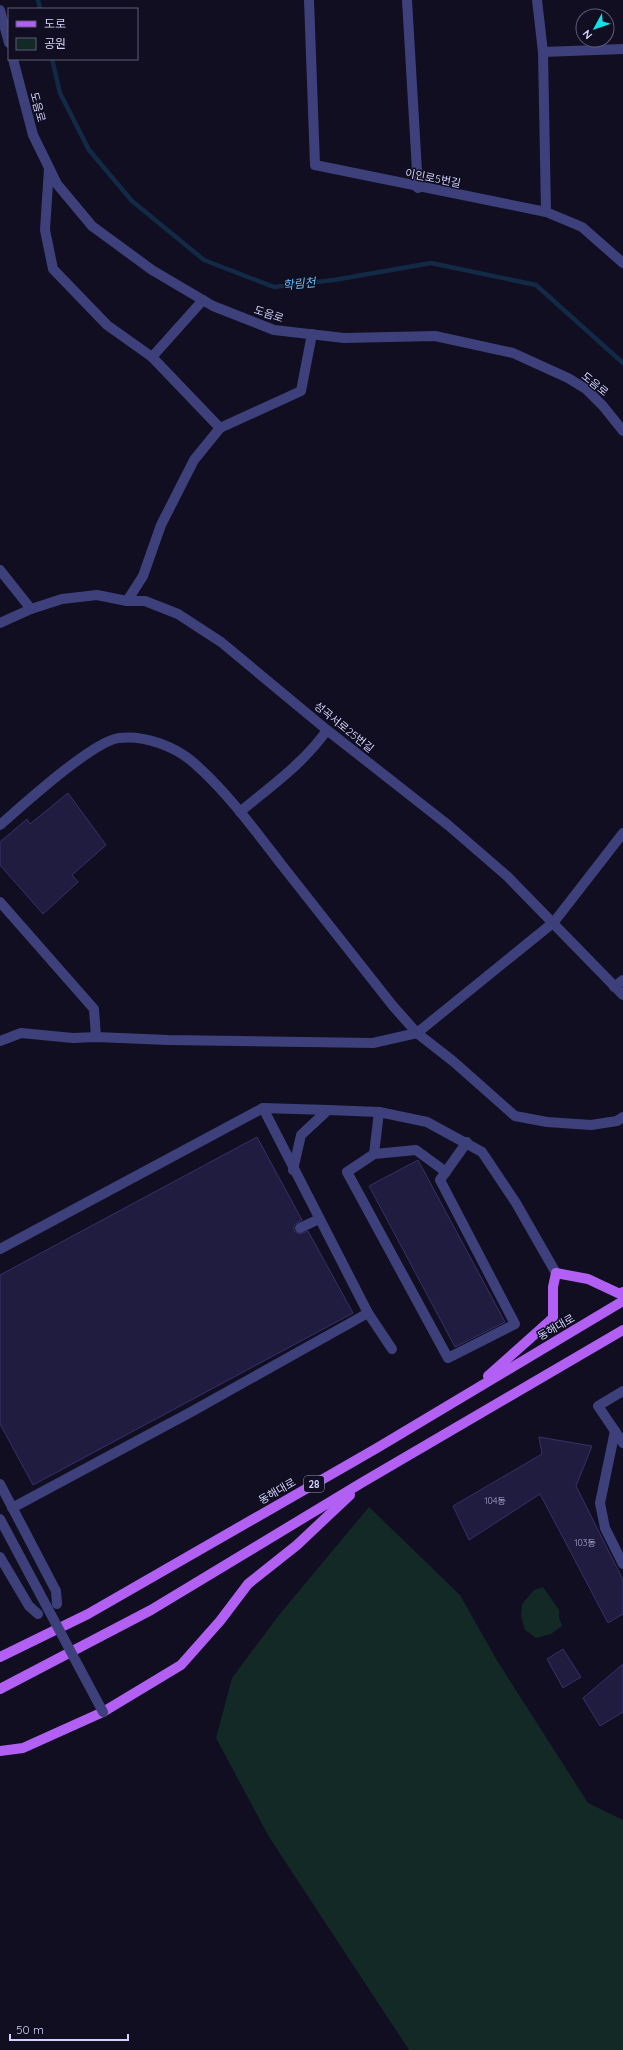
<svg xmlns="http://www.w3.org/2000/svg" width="623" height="2050" viewBox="0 0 623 2050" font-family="Quicksand,'Noto Sans KR',sans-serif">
<rect width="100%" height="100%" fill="#100e20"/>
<g fill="#122926">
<polygon points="369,1507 460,1595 498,1662 588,1803 623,1820 623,2050 409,2050 269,1837 216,1738 232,1678 279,1615"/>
<polygon points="543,1587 559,1610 559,1617 562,1626 551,1634 536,1638 525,1630 521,1616 522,1604 534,1590"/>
</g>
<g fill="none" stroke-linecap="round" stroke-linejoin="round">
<g stroke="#122a45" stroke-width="4.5">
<polyline points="38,0 40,9"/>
<polyline points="52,59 60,93 89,150 132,201 204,260 274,287 334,280 431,263 536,285 623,363"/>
</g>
</g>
<g fill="#201c3f" stroke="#373069">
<polygon points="68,793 106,845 72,875 78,882 43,914 0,865 0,842 27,819 30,824"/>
<polygon points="257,1137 302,1220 294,1225 294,1231 300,1234 308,1231 353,1313 33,1485 0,1424 0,1275"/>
<polygon points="418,1160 505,1322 455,1347 369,1186"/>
<polygon points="539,1437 592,1446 576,1486 623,1580 623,1614 608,1623 540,1494 469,1540 453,1506 542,1454"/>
<polygon points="563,1649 581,1677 563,1688 547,1659"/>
<polygon points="623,1664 623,1712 600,1726 583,1698"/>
</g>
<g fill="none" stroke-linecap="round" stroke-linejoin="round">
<g stroke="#3d407b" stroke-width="10">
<polyline points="309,0 315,165 546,212 582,227 623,263"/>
<polyline points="407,0 418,188"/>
<polyline points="537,0 543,52 546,212"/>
<polyline points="0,10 9,43"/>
<polyline points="543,52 623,49"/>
<polyline points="13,59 33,135 57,184 92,226 152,270 213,306 274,330 344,338 435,336 513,353 568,378 586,389 603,406 623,431"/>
<polyline points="49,168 45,230 53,269 107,325 152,357 220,428"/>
<polyline points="152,357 203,300"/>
<polyline points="0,570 31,609"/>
<polyline points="127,601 143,576 161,525 194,460 220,428 301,391 312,334"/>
<polyline points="0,623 31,609 62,599 97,595 127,601 145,601 178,614 221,642 327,730 448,825 507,876 623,995"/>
<path d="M 240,812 C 271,786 304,763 327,730"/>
<path d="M 0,825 C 23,805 93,741 119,738 C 144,735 175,746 194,763 C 227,792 254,829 281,864 C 318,911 356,959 393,1006 L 417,1033 L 454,1062 L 515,1116 L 547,1122 L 591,1125 L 617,1121 L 623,1117"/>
<polyline points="0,902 94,1009 96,1037"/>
<polyline points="614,987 623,980"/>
<polyline points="0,1041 21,1033 73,1038 96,1037 168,1040 373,1043 417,1033 554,922 623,833"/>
<polyline points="379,1112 374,1154 347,1172 448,1358 515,1324 440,1180 467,1142"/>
<polyline points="374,1154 416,1150 446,1172"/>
<polyline points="293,1170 301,1135 328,1110"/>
<polyline points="300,1228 319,1219"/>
<polyline points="0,1249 263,1108 328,1110 379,1112 427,1122 482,1152 516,1203 556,1273"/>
<polyline points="368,1313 392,1349"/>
<polyline points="623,1391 598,1406 623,1443"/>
<polyline points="615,1431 600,1503 605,1528 623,1564"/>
<polyline points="0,1484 56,1591 57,1604"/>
<polyline points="12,1508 191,1412 368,1313 263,1108"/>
<polyline points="0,1557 29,1606 38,1614"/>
</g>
<g stroke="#b160f3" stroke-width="10">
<polyline points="488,1376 553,1318 553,1287 556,1273 588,1279 620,1294 623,1292"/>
<polyline points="0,1657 88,1614 377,1448 623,1301"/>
<polyline points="0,1689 151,1610 363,1482 623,1330"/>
<polyline points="0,1751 23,1748 103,1712 181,1665 220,1621 248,1584 297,1545 350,1495"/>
</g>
<polyline stroke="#3d407b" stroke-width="10" points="0,1519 103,1712"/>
</g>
<g text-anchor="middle" stroke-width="3" stroke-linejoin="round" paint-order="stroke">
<g font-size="9" fill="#a6a4cc">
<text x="495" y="1504">104동</text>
<text x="585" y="1546">103동</text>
</g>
<rect fill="#100e20" stroke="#9896b9" stroke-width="1" x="304" y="1476" width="20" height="16" rx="3"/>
<g font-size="10" font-weight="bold" fill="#d2d1fb">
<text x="314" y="1488">28</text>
</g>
<g font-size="11" fill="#d2d1fb" stroke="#100e20">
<text transform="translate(38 107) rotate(75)" y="4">도음로</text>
<text transform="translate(433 178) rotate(11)" y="4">이인로5번길</text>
<text transform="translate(269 314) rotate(18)" y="4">도음로</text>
<text transform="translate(595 384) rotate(39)" y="4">도음로</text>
<text transform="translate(344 727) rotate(39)" y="4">성곡서로25번길</text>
<text transform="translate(556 1327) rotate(-30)" y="4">동해대로</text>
<text transform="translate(277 1491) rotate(-30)" y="4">동해대로</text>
</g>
<g font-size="12" font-style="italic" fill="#67bdf3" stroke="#100e20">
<text transform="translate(299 284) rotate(-6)" y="4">학림천</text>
</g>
</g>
<rect x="8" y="8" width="130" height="52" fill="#100e20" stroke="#5e5c78"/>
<rect x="16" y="21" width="20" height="6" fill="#b160f3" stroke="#5e5c78"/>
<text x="44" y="28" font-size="12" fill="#d2d1fb">도로</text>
<rect x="16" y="38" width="20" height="12" fill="#122926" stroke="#5e5c78"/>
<text x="44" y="48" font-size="12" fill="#d2d1fb">공원</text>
<g transform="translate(595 28) rotate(230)"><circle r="19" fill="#100e20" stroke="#5e5c78"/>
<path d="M0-3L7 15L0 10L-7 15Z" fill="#12e2e6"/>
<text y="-6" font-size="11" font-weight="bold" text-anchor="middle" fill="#d2d1fb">N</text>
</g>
<path d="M10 2034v6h118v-6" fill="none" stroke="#d2d1fb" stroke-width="2"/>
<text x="16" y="2034" font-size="12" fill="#d2d1fb" stroke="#100e20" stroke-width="3" paint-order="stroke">50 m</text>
</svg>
